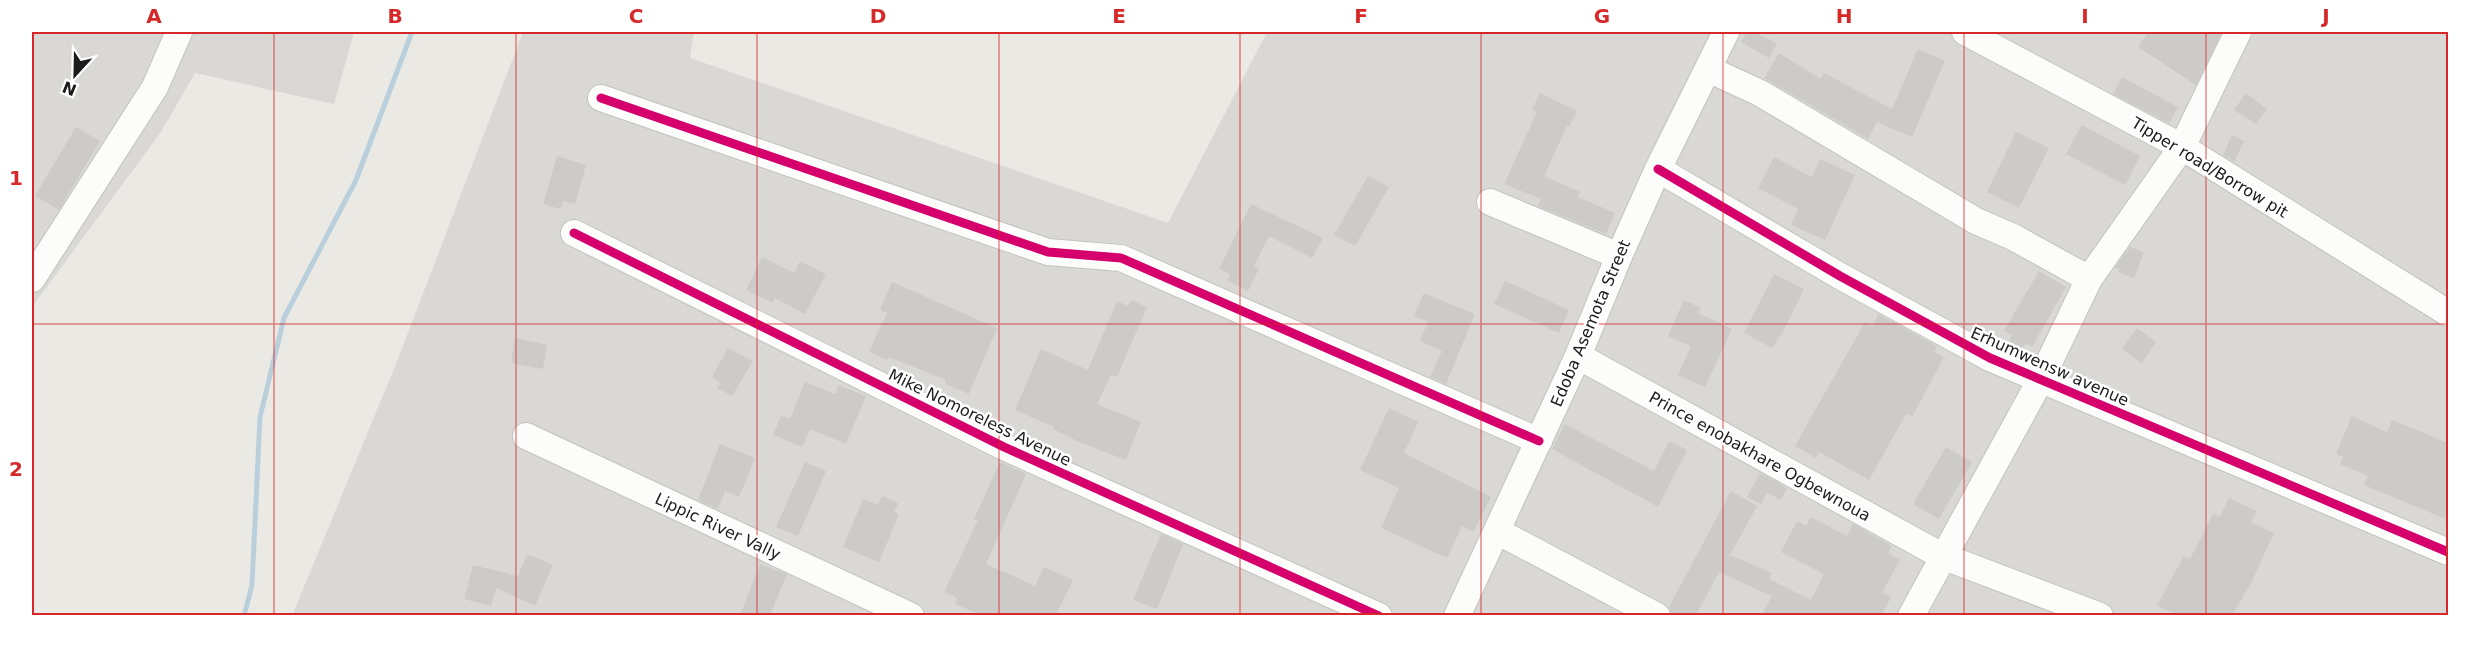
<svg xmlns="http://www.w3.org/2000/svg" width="2480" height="647" viewBox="0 0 2480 647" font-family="'DejaVu Sans',sans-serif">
<rect width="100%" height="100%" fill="#eae9e4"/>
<g fill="#d9d8d5">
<polygon points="32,32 354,32 334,104 195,73 161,132 32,307"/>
<polygon points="523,32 694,32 690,58 1168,223 1267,32 2448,32 2448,615 292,616 398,359"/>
</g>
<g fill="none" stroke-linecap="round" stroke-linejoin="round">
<polyline stroke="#b9cfdc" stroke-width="5" points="244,616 252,585 260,417 284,318 356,180 412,32"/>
</g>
<g fill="#cccbc7">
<polygon points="1747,32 1755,32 1777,44 1769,58 1741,42"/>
<polygon points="2148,32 2222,32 2196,85 2138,47"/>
<polygon points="1918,49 1945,61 1912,137 1877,122 1868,139 1764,78 1779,53 1821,79 1824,73 1892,109"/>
<polygon points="2122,77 2178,107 2169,123 2113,94"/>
<polygon points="1540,93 1577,111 1569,127 1567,126 1544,176 1580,192 1578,197 1615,213 1606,234 1538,206 1541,199 1504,184 1537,112 1532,109"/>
<polygon points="2246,93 2267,109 2256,124 2234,110"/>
<polygon points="2082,125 2140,156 2125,185 2066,154"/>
<polygon points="76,127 100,141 59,210 35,196"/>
<polygon points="2016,132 2049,148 2019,208 1987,192"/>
<polygon points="2232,135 2244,141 2234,162 2223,155"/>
<polygon points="557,156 586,165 575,204 563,201 560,209 543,204"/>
<polygon points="1774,157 1812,177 1820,159 1855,175 1825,240 1791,225 1798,209 1758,188"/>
<polygon points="1368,176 1389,187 1355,246 1334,235"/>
<polygon points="1251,204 1323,238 1312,258 1269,236 1254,266 1259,269 1248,291 1227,280 1230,274 1219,269"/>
<polygon points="2130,247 2144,252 2134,278 2118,272 2119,269 2115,267"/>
<polygon points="762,257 794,273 800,261 826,274 805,314 775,298 773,303 746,290"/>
<polygon points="2039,271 2066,287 2032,347 2026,343 2022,348 2009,341 2012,335 2004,331"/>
<polygon points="1774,274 1804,289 1784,330 1772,348 1744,333"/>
<polygon points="1505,281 1569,310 1559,333 1494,304"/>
<polygon points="892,282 997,328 969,394 945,384 946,380 889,357 887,360 869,352 887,313 880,310"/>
<polygon points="1424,293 1475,314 1446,384 1430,377 1442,351 1420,341 1428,322 1414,316"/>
<polygon points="1131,300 1147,307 1117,377 1111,375 1097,404 1141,422 1126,460 1079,442 1053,429 1054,427 1015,410 1041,349 1088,370 1117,301 1128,306"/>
<polygon points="1684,300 1701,308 1698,313 1732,329 1705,387 1678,375 1691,346 1668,336"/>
<polygon points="1878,314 1937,346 1934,352 1944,357 1912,417 1906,414 1869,480 1819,452 1816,458 1795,446 1865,322 1873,326"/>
<polygon points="2137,328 2156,342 2142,363 2122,349"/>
<polygon points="515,338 547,345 543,369 511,363"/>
<polygon points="728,348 753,361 732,396 717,388 721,383 712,377"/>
<polygon points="805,382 835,394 838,385 866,396 846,444 810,429 802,447 773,435 781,416 790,419"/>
<polygon points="1389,408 1418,422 1404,453 1491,497 1473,532 1462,526 1447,558 1381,528 1399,488 1360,470"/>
<polygon points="2352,416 2387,432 2392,420 2448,443 2448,520 2364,485 2368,476 2340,464 2343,457 2336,454"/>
<polygon points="1565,424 1654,471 1669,441 1687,450 1658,507 1552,449"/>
<polygon points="720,444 755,458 739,497 725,491 718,509 698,500"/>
<polygon points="1946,447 1972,462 1939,519 1913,504"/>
<polygon points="805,462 826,471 798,536 776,527"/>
<polygon points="1000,462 1026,474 986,564 1035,586 1044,567 1073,580 1056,615 981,615 955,604 958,598 944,592 978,520 974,519"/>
<polygon points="1760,473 1787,488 1781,500 1767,493 1761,504 1747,497"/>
<polygon points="1731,491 1757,506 1730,555 1772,573 1769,579 1811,600 1824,574 1781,552 1797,521 1806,526 1811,517 1847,536 1853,524 1892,546 1888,553 1900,560 1882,593 1891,597 1882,615 1762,615 1772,596 1719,572 1696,615 1672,615 1669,607"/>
<polygon points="882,496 898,503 894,512 899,514 879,562 843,547 863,499 878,505"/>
<polygon points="2229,498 2257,511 2251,522 2274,533 2251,583 2232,615 2176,615 2157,605 2184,556 2190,559 2213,514 2220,517"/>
<polygon points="1161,534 1183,544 1157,609 1133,600"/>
<polygon points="527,554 553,565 535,606 496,588 491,606 464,599 473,565 518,576"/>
<polygon points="760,564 787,574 770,615 740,615"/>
</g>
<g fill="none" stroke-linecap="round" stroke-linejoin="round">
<defs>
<g id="minor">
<polyline points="1965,32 2182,147 2448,313"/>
<polyline points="1708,69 1760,93 1976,221 2013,237 2089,279"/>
<polyline points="601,98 1048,252 1121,258 1539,441"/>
<polyline points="1658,169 1840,276 1990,358 2448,552"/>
<polyline points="1490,202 1619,256"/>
<polyline points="574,233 1004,447 1379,616"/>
<polyline points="32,279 155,87 179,32"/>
<polyline points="1578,356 1942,556 2100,616"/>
<polyline points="526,436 911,616"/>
<polyline points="1497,531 1657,616"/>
<polyline points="1457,616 1578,356 1619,256 1658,169 1726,32"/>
<polyline points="1911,616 2040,381 2089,279 2182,147 2238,32"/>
</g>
</defs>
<use href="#minor" stroke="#c2c2c0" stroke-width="28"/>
<use href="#minor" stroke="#fcfcfb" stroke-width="26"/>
<defs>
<g id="cycleway">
<polyline points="601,98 1048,252 1121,258 1539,441"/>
<polyline points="1658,169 1840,276 1990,358 2448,552"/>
<polyline points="574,233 1004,447 1379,616"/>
</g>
</defs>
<use href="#cycleway" stroke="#fff" stroke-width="13"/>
<use href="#cycleway" stroke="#d6006c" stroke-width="9"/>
</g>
<path fill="none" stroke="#d62828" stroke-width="1.5" stroke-opacity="0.55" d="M 274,32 L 274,616M 516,32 L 516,616M 757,32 L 757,616M 999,32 L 999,616M 1240,32 L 1240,616M 1481,32 L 1481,616M 1723,32 L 1723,616M 1964,32 L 1964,616M 2206,32 L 2206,616M 32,324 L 2448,324"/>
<g text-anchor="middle" stroke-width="5" stroke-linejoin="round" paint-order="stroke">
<g font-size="16" fill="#1b1b1b" stroke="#fff">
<text transform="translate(2210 167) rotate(31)" y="6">Tipper road/Borrow pit</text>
<text transform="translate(1590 323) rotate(-67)" y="6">Edoba Asemota Street</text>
<text transform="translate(2050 366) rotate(24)" y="6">Erhumwensw avenue</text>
<text transform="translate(980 417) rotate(26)" y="6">Mike Nomoreless Avenue</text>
<text transform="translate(1760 456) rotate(29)" y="6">Prince enobakhare Ogbewnoua</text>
<text transform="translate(718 526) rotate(25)" y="6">Lippic River Vally</text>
</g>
</g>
<rect width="2480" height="647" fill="none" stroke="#ffffff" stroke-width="66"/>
<g transform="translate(75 75) rotate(202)" stroke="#ffffff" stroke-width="4.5" paint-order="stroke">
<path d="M0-4.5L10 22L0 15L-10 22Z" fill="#1b1b1b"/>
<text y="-9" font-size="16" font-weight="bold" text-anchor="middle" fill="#1b1b1b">N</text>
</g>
<rect x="33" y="33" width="2414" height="581" fill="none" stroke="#d62828" stroke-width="2"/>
<g font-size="20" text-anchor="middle" font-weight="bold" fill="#d62828">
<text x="154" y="23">A</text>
<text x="395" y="23">B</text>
<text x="636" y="23">C</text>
<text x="878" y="23">D</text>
<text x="1119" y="23">E</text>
<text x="1361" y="23">F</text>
<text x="1602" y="23">G</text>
<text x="1844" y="23">H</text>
<text x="2085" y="23">I</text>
<text x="2326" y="23">J</text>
<text x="16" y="185">1</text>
<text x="16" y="476">2</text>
</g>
</svg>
